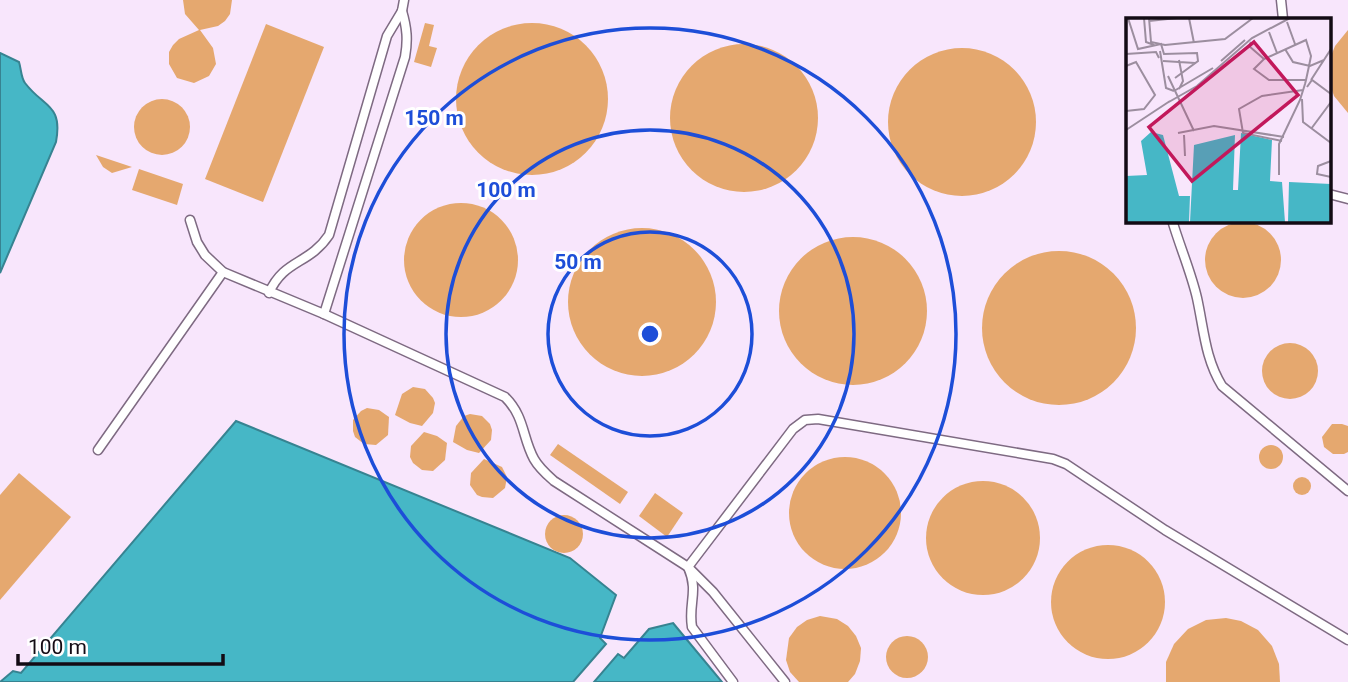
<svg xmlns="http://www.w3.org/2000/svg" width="1348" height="682" viewBox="0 0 1348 682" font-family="Roboto,sans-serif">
<rect width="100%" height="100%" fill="#f8e6fc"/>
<g fill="#46b7c6" stroke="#378391" stroke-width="2">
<path d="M 0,53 L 19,62 C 21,68 21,78 25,83 C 44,108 63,104 56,142 L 0,273 Z"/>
<polygon points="236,421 570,558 616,595 600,638 606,644 573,682 0,682 13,671 21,673"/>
<polygon points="673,623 722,682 594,682 618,654 624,658 649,629"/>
</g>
<g fill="#e5a86f">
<polygon points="183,0 232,0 230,14 225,21 218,26 200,30 213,48 216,64 209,76 194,83 177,78 169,64 169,52 173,45 179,39 199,30 185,14"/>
<polygon points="425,23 434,25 429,46 437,48 431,67 414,62"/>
<circle cx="532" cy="99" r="76"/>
<polygon points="266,24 324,47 263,202 205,179"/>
<polygon points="1348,30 1348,113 1334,96 1329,81 1329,61 1335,46"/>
<circle cx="744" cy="118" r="74"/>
<circle cx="962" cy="122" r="74"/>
<circle cx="162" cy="127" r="28"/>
<polygon points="96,155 132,167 112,173 103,167"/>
<polygon points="139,169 183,184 177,205 132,190"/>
<circle cx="461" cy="260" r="57"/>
<circle cx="1243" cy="260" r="38"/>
<circle cx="642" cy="302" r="74"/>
<circle cx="853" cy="311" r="74"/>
<circle cx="1059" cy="328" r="77"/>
<circle cx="1290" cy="371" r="28"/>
<polygon points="413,387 425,389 433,398 435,403 433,413 422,426 410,423 395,415 402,394"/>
<polygon points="367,408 379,410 389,417 388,435 376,445 364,444 355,437 353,431 353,420 361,411"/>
<polygon points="470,414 482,416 490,424 492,430 491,440 479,453 467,450 453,442 456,426 464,416"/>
<polygon points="1332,424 1342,424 1348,426 1348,452 1344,454 1333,454 1324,447 1322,437"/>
<polygon points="424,432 437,436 447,443 445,460 433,471 422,470 413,463 410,457 411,446"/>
<polygon points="558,444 628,492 620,504 550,455"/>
<circle cx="1271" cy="457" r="12"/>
<circle cx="845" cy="513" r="56"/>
<polygon points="484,459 502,467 507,477 505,488 493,498 482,497 477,495 470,485 471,473"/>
<polygon points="19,473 71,517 0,600 0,495"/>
<circle cx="1302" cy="486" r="9"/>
<circle cx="983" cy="538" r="57"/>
<polygon points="655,493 683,513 667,537 639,516"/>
<circle cx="564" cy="534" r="19"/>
<circle cx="1108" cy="602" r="57"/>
<polygon points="820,616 837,619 848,626 856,636 861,648 860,661 855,674 848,682 799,682 790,672 786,660 789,638 797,627 807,620"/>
<polygon points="1226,618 1241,621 1258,630 1272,646 1279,664 1280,682 1166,682 1166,662 1174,644 1188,629 1206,620"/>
<circle cx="907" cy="657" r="21"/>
</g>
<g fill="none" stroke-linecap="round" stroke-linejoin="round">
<defs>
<g id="service">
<polyline points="1281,0 1283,19"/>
<polyline points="1329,194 1348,199"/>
<path d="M 190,220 L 197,242 L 205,255 L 223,272 L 324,314 L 505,397 C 525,417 522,437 534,459 C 539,468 546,474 554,481 L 688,567 L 713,592 L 785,682"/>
<path d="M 1172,220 C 1180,247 1191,272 1197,298 C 1204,330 1205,358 1222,386 L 1348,491"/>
<path d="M 269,293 C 284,259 309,265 329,235 L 387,36 L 402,11 L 404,0"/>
<path d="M 324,314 L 405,57 C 408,40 407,28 402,11"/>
<polyline points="98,450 223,272"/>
<path d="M 733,682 L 692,627 C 688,603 699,592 688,567 L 793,429 L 805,420 L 818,419 L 1053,459 L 1066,464 L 1165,530 L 1348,640"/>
</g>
</defs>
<use href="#service" stroke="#7e6a82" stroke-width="11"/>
<use href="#service" stroke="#fff" stroke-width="8"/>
</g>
<g fill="none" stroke="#1d4ed8" stroke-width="3.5">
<circle cx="650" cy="334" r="102"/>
<circle cx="650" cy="334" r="204"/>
<circle cx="650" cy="334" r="306"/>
</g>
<g transform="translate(1126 18)">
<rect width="205" height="205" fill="#f8e6fc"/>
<path d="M 25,114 L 37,117 L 53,178 L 64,178 L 63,204 L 0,204 L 0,158 L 21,157 L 15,123 ZM 115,115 L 146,122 L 144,163 L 156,164 L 159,204 L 64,204 L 68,127 L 109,117 L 107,172 L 112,172 ZM 163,164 L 205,166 L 205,204 L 162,204 Z" fill="#46b7c6"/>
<path fill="none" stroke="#9c8e9f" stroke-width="2" d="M 2,0 L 12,31 L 35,26 L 38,36 L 71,35 L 72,43 L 49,60M 18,0 L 20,24 L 28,27M 23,0 L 25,24 L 39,27 L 99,21 L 127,0M 63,0 L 68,25M 23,3 L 51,0M 161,4 L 169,26M 143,14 L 151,35M 125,24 L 123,28 L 138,41M 159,31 L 167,44 L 184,48 L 198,42M 34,33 L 40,70 L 48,73M 0,36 L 30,34 L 33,40M 53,42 L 57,63 L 53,71M 37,43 L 69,45M 95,43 L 119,22M 0,48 L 10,44 L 29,77 L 18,91 L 0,93M 42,58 L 68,113M 185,62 L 205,31M 181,69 L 186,62 L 205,76M 48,73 L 87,50M 176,81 L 177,104 L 205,125M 41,85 L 71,68 L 126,20 L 164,0M 185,111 L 205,84M 0,112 L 44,83M 52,115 L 88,108 L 158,119M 58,117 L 59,138M 156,123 L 117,115 L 113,91 L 136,78 L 177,72M 205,143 L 192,148 L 191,156 L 205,159M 153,157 L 153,126 L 174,82 L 179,66 L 180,62 L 183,48 L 185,38 L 180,22 L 138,41 L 128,51 L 143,62 L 180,62"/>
<path fill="#c2185b" fill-opacity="0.15" stroke="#c2185b" stroke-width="3.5" d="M 128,24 L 172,77 L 66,163 L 23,109 Z"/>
<rect width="205" height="205" fill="none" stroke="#130b14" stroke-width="3.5"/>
</g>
<circle cx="650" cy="334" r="10" fill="#1d4ed8" stroke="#fff" stroke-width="3.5"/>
<g font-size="21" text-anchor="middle" font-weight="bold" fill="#1d4ed8" stroke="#fff" stroke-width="6" stroke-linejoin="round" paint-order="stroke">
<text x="434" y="125">150 m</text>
<text x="506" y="197">100 m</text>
<text x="578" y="269">50 m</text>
</g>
<path d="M18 654v10h205v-10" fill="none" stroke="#130b14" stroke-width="3.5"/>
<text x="28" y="654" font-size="21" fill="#130b14" stroke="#ffffff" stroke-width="5" paint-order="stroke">100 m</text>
</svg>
